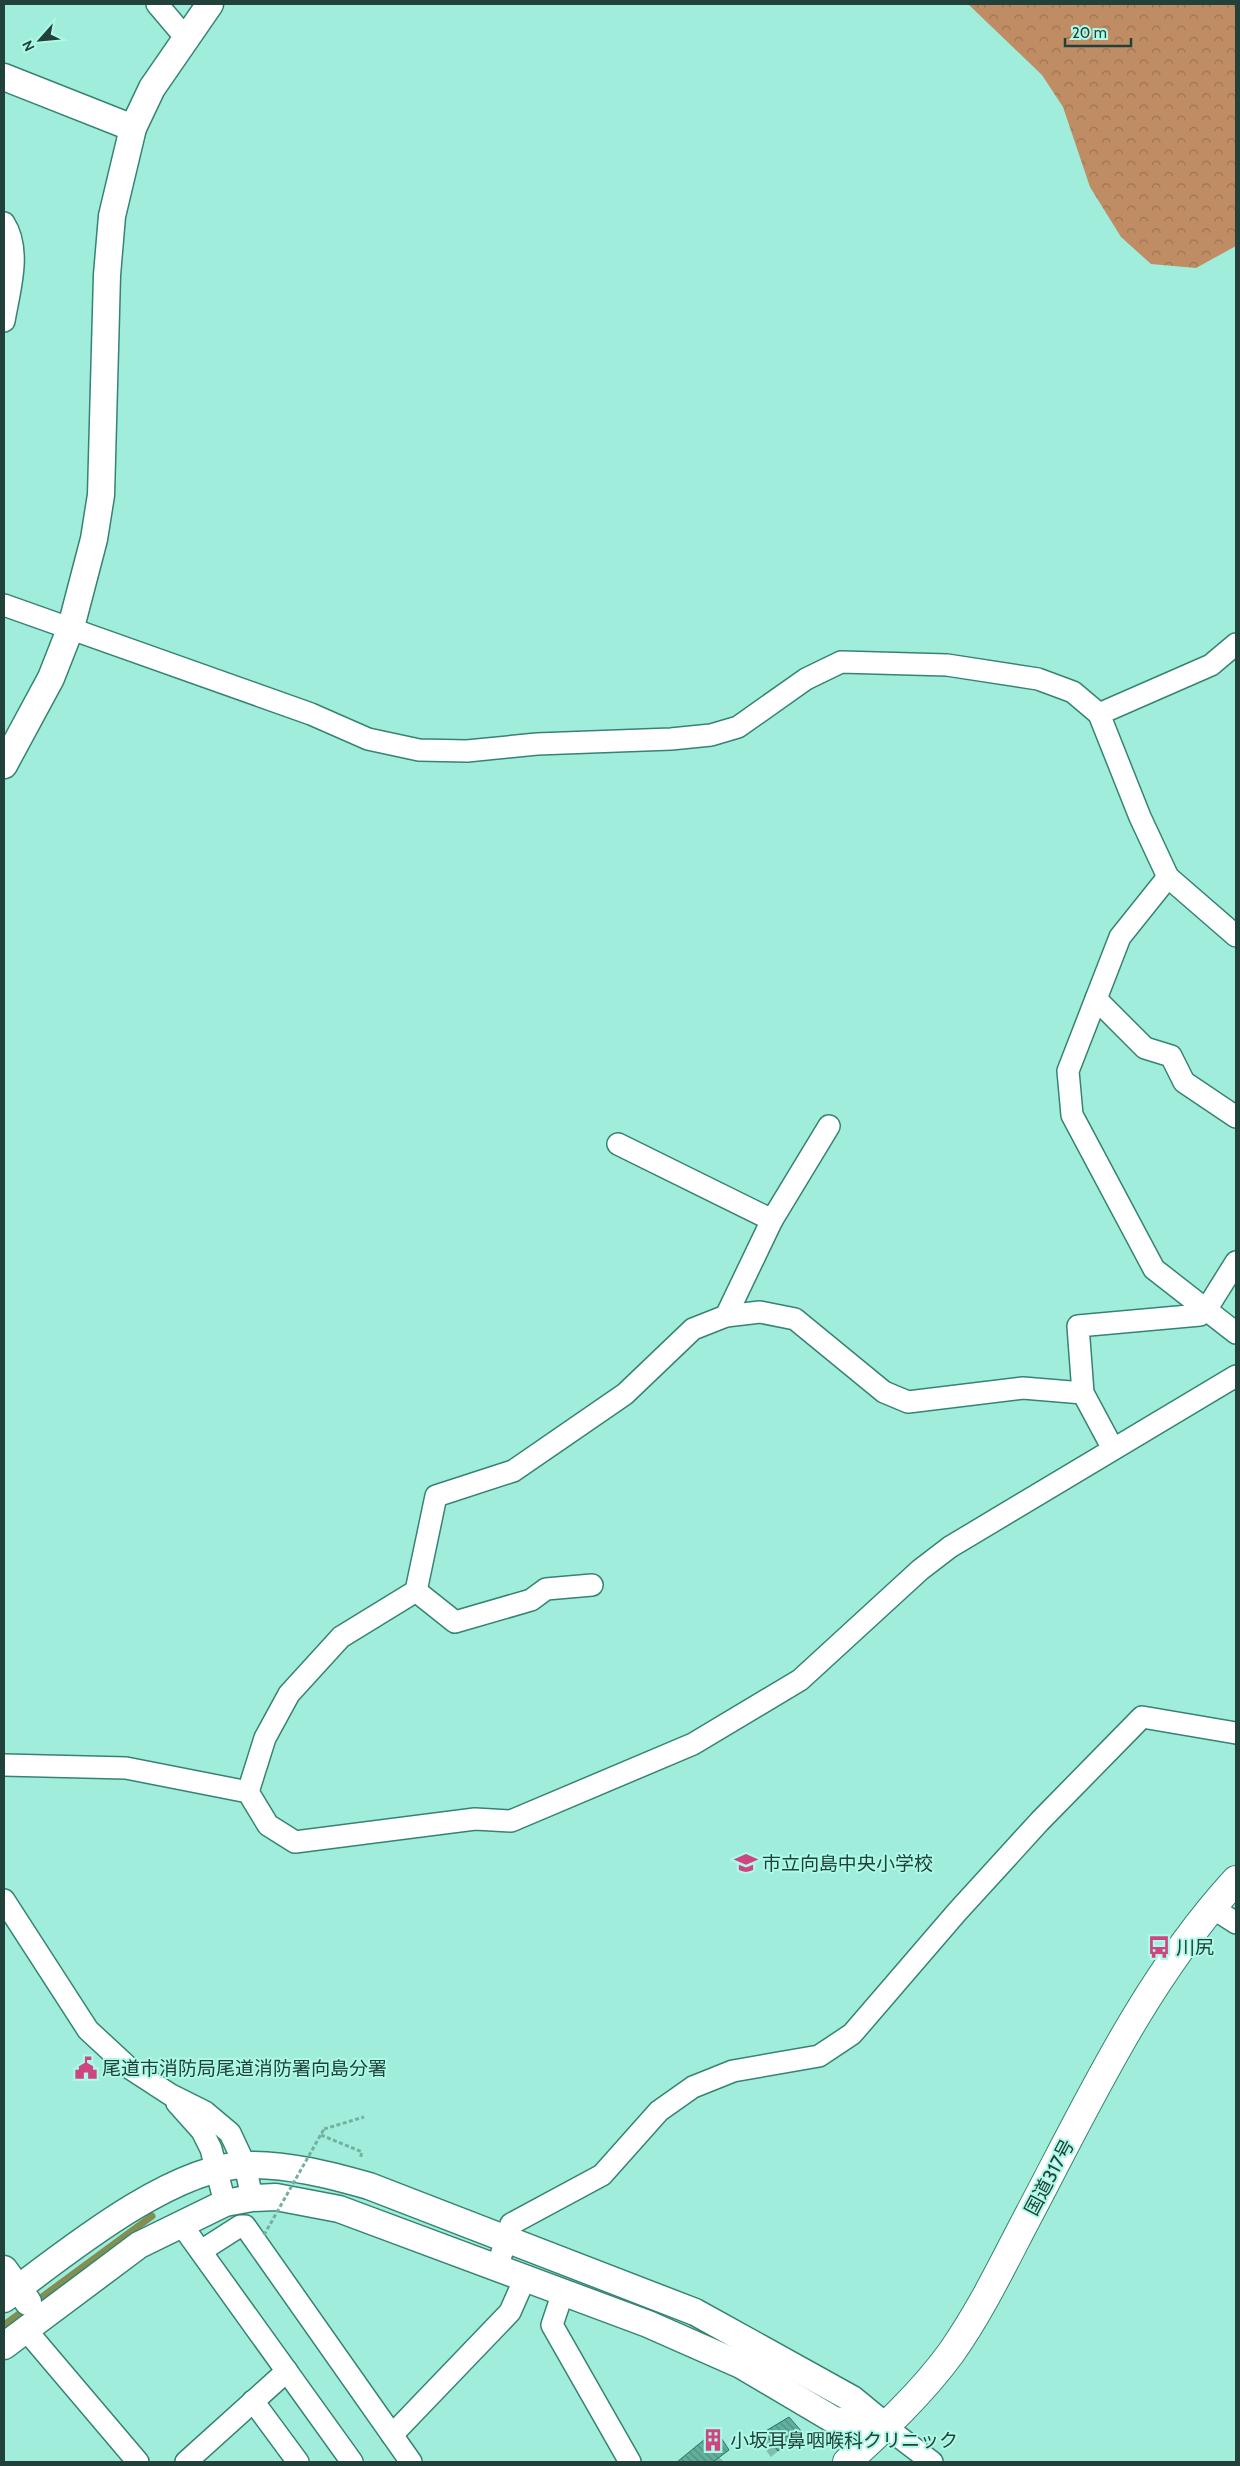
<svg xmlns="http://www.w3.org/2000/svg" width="1240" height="2466" viewBox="0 0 1240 2466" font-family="Cabin,'Noto Sans JP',sans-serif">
<defs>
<pattern id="forest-crowns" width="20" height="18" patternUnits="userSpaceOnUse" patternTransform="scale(1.25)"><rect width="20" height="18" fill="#c08c64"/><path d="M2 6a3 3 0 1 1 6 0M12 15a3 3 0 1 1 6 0" fill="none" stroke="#9c7453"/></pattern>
<pattern id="building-back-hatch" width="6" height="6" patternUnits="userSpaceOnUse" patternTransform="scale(1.25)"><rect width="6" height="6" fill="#63af9e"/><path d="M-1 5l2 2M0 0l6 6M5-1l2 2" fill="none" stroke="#519082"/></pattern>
</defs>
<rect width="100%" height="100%" fill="#a0eddb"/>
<polygon fill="url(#forest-crowns)" points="968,4 1236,4 1236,246 1196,268 1151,264 1121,237 1090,187 1063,107 1042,75"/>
<g fill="#0003">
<polygon points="788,2418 794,2438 771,2457 758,2440"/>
<polygon points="727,2450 719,2457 724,2462 680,2462 683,2459"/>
</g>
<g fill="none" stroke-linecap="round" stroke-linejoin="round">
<polyline stroke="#838f52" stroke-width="7" points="4,2325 152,2216"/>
</g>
<g fill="url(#building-back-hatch)" stroke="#257565">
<polygon points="789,2417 802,2432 778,2451 764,2432"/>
<polygon points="716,2430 729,2450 713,2462 677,2462"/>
</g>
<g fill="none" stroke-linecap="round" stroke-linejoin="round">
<defs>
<g id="minor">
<polyline points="157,4 185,37"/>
<path d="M 4,223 C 22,251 9,291 4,321"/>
<polyline points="4,605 311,714 368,739 419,750 467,751 537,744 671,739 711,735 738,727 806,679 841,662 947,665 1038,679 1073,692 1099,714 1140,817 1168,877 1236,936"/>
<polyline points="1099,714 1211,665 1236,644"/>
<polyline points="1168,877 1120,937 1068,1071 1072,1115 1154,1269 1236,1333"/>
<polyline points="1096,999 1145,1048 1171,1056 1184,1082 1236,1117"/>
<polyline points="618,1144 772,1220 726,1316"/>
<polyline points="772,1220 829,1126"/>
<polyline points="1113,1449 1083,1393 1078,1326 1200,1315 1206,1310 1236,1262"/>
<polyline points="416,1591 455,1622 531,1600 546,1589 592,1585"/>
<polyline points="4,1765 126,1768 248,1792 268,1825 295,1842 475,1819 511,1821 693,1744 800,1680 920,1570 950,1547 1236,1376"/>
<polyline points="248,1792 265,1738 289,1694 341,1637 416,1591 436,1496 513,1471 625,1394 693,1329 726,1316 760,1312 795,1319 884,1392 908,1402 1023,1388 1083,1393"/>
<polyline points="4,1900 88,2030 128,2067 171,2095 205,2112 230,2133 245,2165 252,2198"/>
<polyline points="1211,1907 1236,1923"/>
<polyline points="177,2103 202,2131 211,2149 225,2203"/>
<polyline points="181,2224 352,2462"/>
<polyline points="201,2251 240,2226 245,2226 411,2462"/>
<polyline points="497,2268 511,2224 602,2175 659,2111 693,2087 733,2071 819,2056 852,2034 957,1912 1040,1821 1142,1717 1236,1733"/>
<polyline points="563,2292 552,2325 630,2462"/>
<polyline points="26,2330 138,2462"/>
<polyline points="253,2401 298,2462"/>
<polyline points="886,2427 932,2462"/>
<polyline points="392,2435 510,2312 525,2278"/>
<polyline points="186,2462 287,2371"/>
</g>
<g id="tertiary">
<polyline points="4,77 133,128"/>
<polyline points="4,765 51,678 71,627 94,539 101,495 107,275 112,216 133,128 152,88 210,4"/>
<polyline points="4,2269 28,2302"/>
<path d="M 4,2299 C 63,2255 171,2166 246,2165 C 288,2164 330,2175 369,2186 L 695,2312 L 852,2399 L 886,2427"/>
<polyline points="4,2346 139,2245 225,2203 252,2198 276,2197 339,2209 648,2324 741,2365 834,2420 886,2427"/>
</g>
<path id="trunk" d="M 847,2462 C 884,2428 921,2394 951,2353 C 980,2312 1002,2266 1025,2222 C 1088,2103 1145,1979 1236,1880"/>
</defs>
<use href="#minor" stroke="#368374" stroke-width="24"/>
<use href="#tertiary" stroke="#368374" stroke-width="29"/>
<use href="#trunk" stroke="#368374" stroke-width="30"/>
<g stroke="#73b0a2" stroke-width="3" stroke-dasharray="4 2.5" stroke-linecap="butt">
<polyline points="324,2129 364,2117"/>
<polyline points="321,2135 362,2152 360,2159"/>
</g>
<use href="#minor" stroke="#fff" stroke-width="21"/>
<use href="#tertiary" stroke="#fff" stroke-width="26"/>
<use href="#trunk" stroke="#fff" stroke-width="28"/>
<polyline stroke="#73b0a2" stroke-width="3" stroke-dasharray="4 2.5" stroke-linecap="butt" points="264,2235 324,2129"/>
</g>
<defs>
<symbol id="school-bare" viewBox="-9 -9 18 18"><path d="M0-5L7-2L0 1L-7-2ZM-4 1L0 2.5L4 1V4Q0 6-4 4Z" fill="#ce4580" stroke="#adfae8" stroke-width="2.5" paint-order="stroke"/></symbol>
<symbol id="bus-bare" viewBox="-9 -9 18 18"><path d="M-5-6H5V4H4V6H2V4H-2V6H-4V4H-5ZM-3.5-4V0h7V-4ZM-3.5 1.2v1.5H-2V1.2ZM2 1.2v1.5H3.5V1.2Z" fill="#ce4580" stroke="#adfae8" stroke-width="2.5" paint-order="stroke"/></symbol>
<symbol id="civic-bare" viewBox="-9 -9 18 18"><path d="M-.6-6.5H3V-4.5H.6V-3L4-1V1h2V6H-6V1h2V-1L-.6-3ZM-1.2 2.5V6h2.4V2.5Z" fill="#ce4580" stroke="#adfae8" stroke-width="2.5" paint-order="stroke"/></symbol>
<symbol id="building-bare" viewBox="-9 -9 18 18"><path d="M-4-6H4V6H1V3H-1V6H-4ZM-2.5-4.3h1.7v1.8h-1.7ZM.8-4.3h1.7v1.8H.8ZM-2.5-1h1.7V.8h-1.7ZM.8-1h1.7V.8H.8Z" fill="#ce4580" stroke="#adfae8" stroke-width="2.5" paint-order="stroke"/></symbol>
</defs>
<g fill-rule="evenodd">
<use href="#school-bare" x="730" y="1847" width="32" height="32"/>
<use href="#bus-bare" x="1143" y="1931" width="32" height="32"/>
<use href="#civic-bare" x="70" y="2052" width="32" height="32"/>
<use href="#building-bare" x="697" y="2424" width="32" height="32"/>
</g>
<g text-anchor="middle" stroke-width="4" stroke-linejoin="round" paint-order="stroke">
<g font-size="19" fill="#21413a" stroke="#adfae8" text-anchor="start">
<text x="762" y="1870">市立向島中央小学校</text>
<text x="1176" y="1954">川尻</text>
<text x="102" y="2075">尾道市消防局尾道消防署向島分署</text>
<text x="730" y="2447">小坂耳鼻咽喉科クリニック</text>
</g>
<g font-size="19" fill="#21413a" stroke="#adfae8">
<text transform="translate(1049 2177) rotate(-62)" y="7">国道317号</text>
</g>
</g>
<rect width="1240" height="2466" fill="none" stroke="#21413a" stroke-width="10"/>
<g transform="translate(40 40) rotate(243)" stroke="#adfae8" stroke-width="4" paint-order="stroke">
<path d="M0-4L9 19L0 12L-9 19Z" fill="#21413a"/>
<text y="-8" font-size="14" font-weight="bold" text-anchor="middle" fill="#21413a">N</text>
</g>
<path d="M1065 38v8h66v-8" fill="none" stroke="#21413a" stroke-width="2.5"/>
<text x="1072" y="38" font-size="15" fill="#21413a" stroke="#adfae8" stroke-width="4" paint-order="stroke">20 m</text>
</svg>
